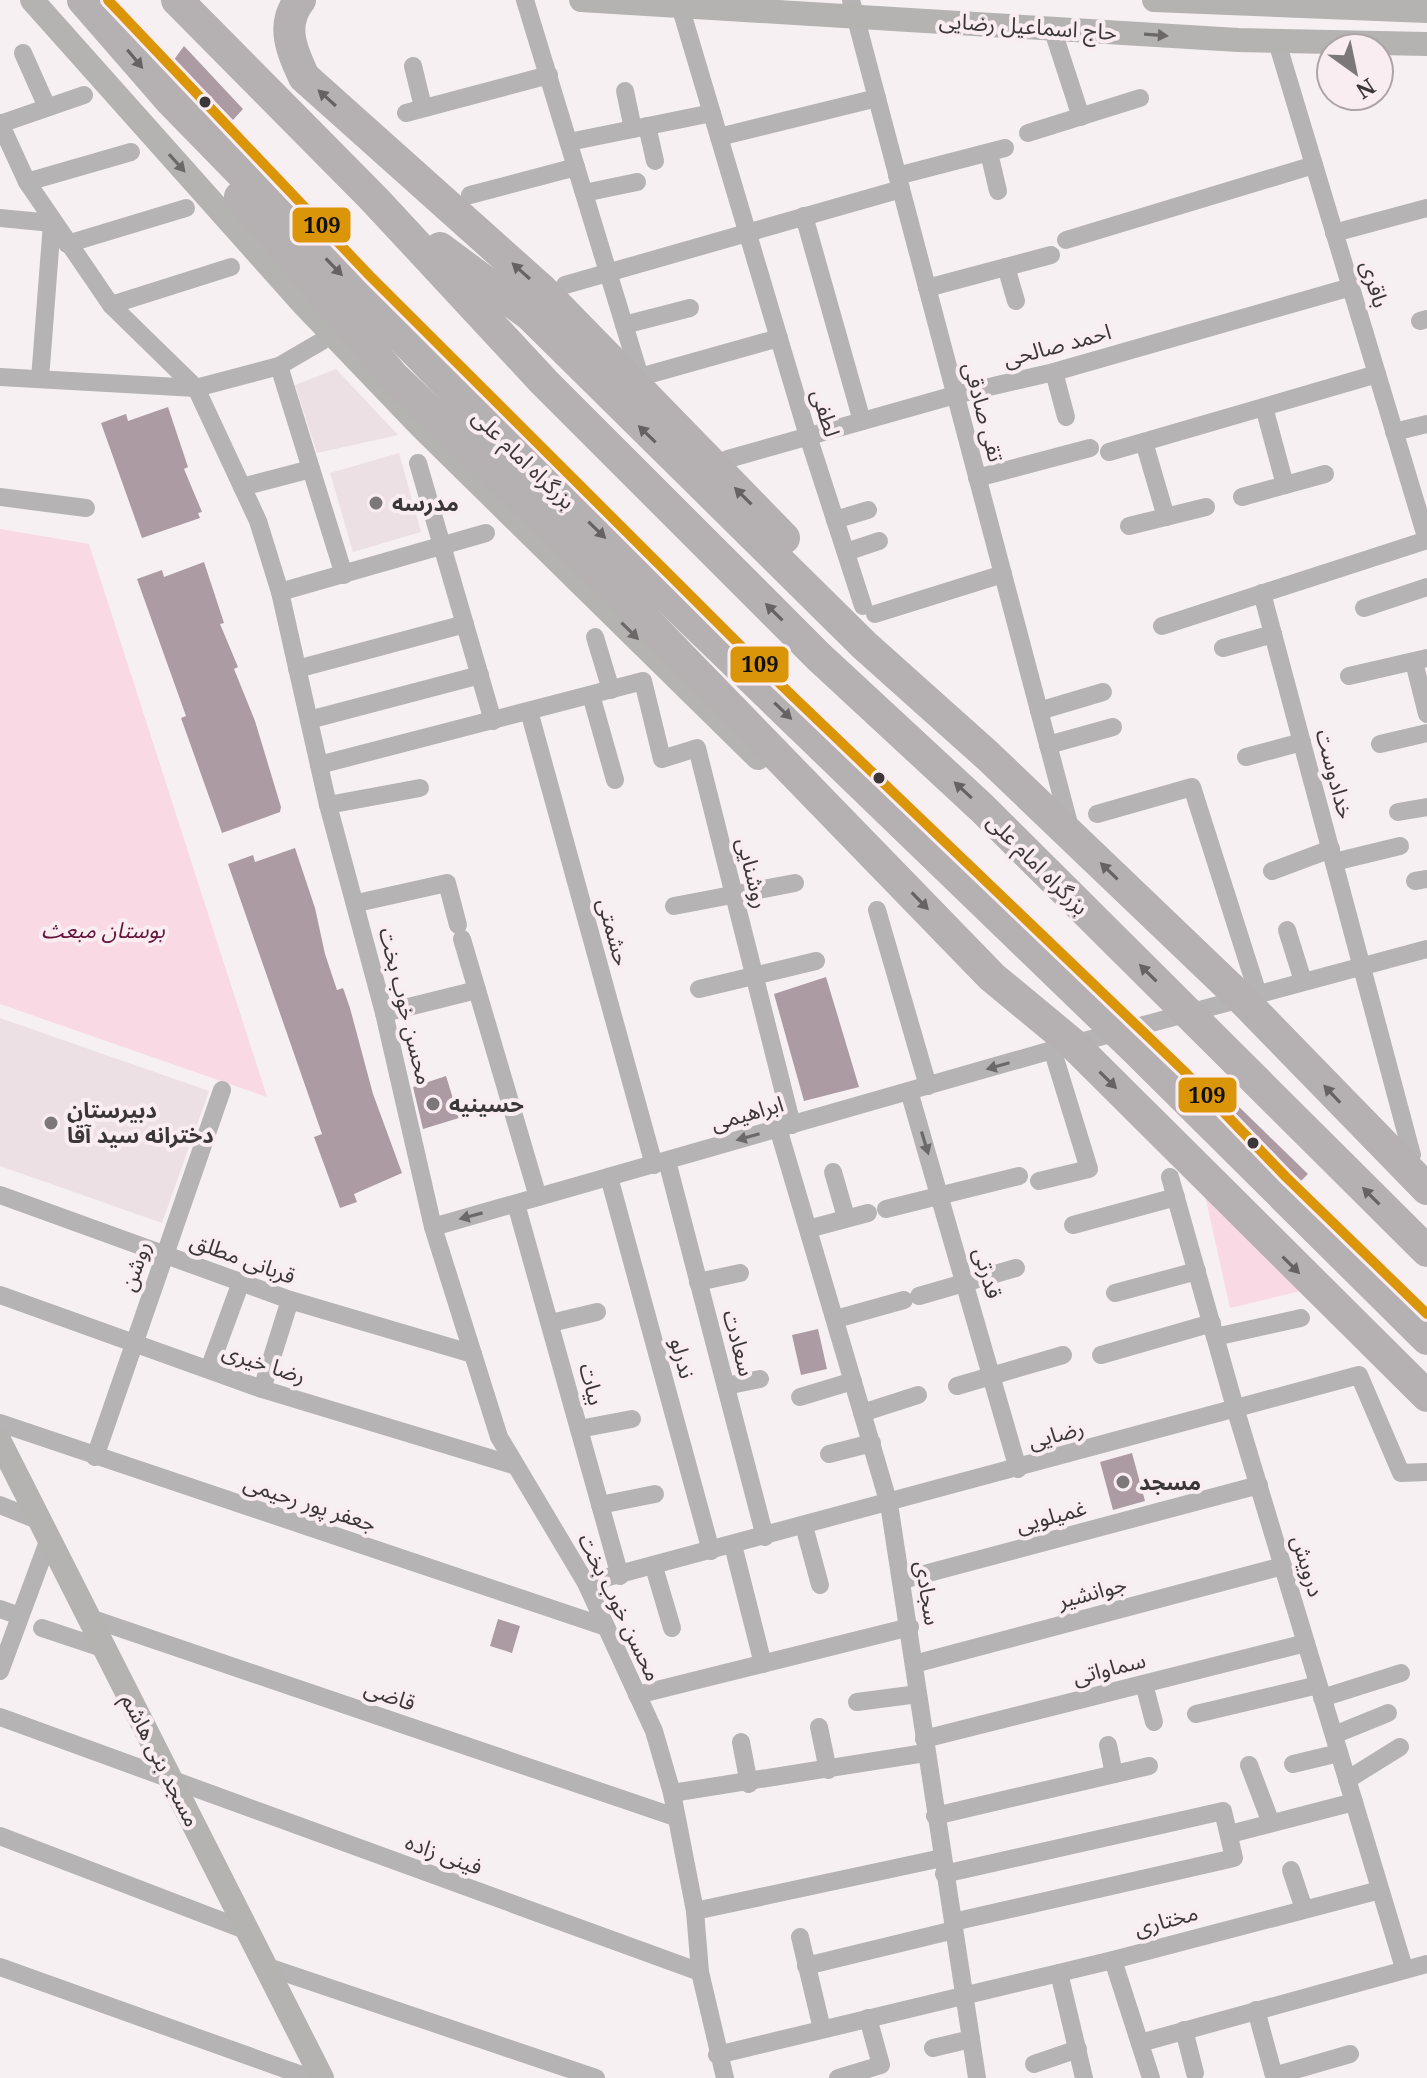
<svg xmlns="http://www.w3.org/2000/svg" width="1427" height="2078" viewBox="0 0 1427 2078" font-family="'Noto Serif','Noto Sans Arabic',serif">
<rect width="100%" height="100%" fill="#f6f0f2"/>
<g fill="#ede0e4">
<polygon points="336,369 398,435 317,453 295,385"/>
<polygon points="399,453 421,532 353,552 330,473"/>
<polygon points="0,1018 209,1091 162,1223 0,1166"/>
</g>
<g fill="#f8d9e4">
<polygon points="0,529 89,544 267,1097 0,1004"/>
<polygon points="1201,1177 1313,1288 1230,1308"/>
</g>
<g fill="#ad9ba3">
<polygon points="184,46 243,109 232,121 173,61"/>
<polygon points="168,407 188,467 184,469 202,512 198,513 200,518 142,538 101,423 126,414 128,421"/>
<polygon points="204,562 224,623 220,624 238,667 234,669 255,721 281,807 280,812 222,833 181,718 186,716 137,579 162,570 164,577"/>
<polygon points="295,848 315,908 325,954 337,990 343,988 350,1008 373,1094 402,1173 354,1194 357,1202 340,1208 314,1137 322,1134 228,864 253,855 255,862"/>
<polygon points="826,977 859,1087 804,1101 774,994"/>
<polygon points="446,1076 459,1118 423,1129 413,1087"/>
<polygon points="1234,1102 1308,1174 1298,1184 1223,1110"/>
<polygon points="818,1329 827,1369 801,1375 792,1335"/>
<polygon points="1132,1453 1145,1501 1113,1510 1100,1462"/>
<polygon points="498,1619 520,1626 512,1653 490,1646"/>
</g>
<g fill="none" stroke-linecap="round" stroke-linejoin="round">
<g stroke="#b5b3b4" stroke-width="18">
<polyline points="525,0 640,377 779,338"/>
<polyline points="851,0 1068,820"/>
<polyline points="680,6 808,436 863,606"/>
<polyline points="1052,28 1081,117"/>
<polyline points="1277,42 1427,540"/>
<polyline points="23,53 47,107"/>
<polyline points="413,66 423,107"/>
<polyline points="625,91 633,129"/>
<polyline points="406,113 549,75"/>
<polyline points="0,123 27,182 111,305 196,388 258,521 280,592 328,805 384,1013 433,1227 499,1437 586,1583 654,1731 672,1793 695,1911 700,1972 725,2078"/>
<polyline points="0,124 84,95"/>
<polyline points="647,126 655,161"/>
<polyline points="1028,133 1140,98"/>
<polyline points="719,137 877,98"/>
<polyline points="569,142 712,113"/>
<polyline points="989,153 998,191"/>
<polyline points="897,176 1005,148"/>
<polyline points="27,182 131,152"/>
<polyline points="584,193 637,182"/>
<polyline points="470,195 576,167"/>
<polyline points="804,216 862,421"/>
<polyline points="0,218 52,223 40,379"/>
<polyline points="1334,233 1427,208"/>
<polyline points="1066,240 1314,165"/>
<polyline points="67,244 186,208"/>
<polyline points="1006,267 1016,301"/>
<polyline points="565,285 901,189"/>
<polyline points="927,288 1051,255"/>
<polyline points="111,305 231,267"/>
<polyline points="1420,321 1427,319"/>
<polyline points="624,325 690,308"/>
<polyline points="279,366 344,575"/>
<polyline points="1054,372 1066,417"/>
<polyline points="0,377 196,388 279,366 322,341"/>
<polyline points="1264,407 1285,485"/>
<polyline points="1394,432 1427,424"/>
<polyline points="1144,442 1166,517"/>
<polyline points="1109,452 1377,374"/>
<polyline points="728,459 955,395 1054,372 1351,287"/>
<polyline points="418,463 493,721"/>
<polyline points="977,478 1090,448"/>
<polyline points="242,487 311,469"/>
<polyline points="0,497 86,508"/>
<polyline points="1242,497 1325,474"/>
<polyline points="835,520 868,510"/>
<polyline points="1129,526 1206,507"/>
<polyline points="846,552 879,541"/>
<polyline points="280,592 486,533"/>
<polyline points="1262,593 1412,1155"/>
<polyline points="1364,608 1427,587"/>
<polyline points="875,614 1003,574"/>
<polyline points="1162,626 1427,540"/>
<polyline points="595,637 611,690"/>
<polyline points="1223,648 1273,634"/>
<polyline points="1414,662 1427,714"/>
<polyline points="297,669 465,624"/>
<polyline points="1349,676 1427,658"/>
<polyline points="591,695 615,780"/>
<polyline points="529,711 654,1165"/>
<polyline points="1039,711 1103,692"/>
<polyline points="309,720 480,675"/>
<polyline points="1380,744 1427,733"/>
<polyline points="1048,745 1113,727"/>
<polyline points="1246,757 1302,742"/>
<polyline points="319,765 643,681 662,759 697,748 792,1125"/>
<polyline points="328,805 420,788"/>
<polyline points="1398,812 1427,807"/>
<polyline points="1097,814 1192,787 1258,994"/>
<polyline points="1334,862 1400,846"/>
<polyline points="1272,871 1331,849"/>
<polyline points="1415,881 1427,879"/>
<polyline points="357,903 447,883 458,925"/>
<polyline points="674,906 795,883"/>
<polyline points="877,910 928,1086"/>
<polyline points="1287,930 1303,981"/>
<polyline points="462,939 538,1197"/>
<polyline points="699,989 816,961"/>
<polyline points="384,1013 477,990"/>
<polyline points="909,1091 1018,1469"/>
<polyline points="778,1128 889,1504 977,2078"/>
<polyline points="667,1161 765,1537"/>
<polyline points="833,1172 846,1217"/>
<polyline points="609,1177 711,1551"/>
<polyline points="1170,1177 1236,1411 1404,1968"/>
<polyline points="1039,1181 1089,1169 1053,1052"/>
<polyline points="0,1195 290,1300 473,1354"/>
<polyline points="516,1204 620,1576"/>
<polyline points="886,1209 1019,1176"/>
<polyline points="1073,1225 1176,1197"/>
<polyline points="433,1227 1073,1044 1427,949"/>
<polyline points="808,1229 868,1213"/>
<polyline points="698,1282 740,1273"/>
<polyline points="1115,1293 1197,1271"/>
<polyline points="0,1295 262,1389 516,1466"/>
<polyline points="919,1296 1016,1268"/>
<polyline points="836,1319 904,1300"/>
<polyline points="551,1323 597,1312"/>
<polyline points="1215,1337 1301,1318"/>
<polyline points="1101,1355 1212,1323"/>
<polyline points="209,1369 241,1282"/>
<polyline points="726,1386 760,1379"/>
<polyline points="957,1386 1063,1355"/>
<polyline points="262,1389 290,1300"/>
<polyline points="800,1397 853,1381"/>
<polyline points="862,1413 918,1395"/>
<polyline points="0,1423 606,1627"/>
<polyline points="579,1429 632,1419"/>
<polyline points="829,1454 872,1443"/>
<polyline points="95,1457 222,1090"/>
<polyline points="0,1505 40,1521"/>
<polyline points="600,1505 655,1494"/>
<polyline points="804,1526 820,1585"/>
<polyline points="733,1545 763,1664"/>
<polyline points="654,1567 672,1628"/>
<polyline points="902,1580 1259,1485"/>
<polyline points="586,1583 1359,1375 1401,1473 1427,1472"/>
<polyline points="0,1609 20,1616"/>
<polyline points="90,1618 675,1817"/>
<polyline points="42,1628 105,1649"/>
<polyline points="914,1664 1283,1566"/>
<polyline points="0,1671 49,1539"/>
<polyline points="1144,1684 1154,1722"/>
<polyline points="637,1695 910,1627"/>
<polyline points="1322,1698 1401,1673"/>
<polyline points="857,1702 918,1694"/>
<polyline points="1196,1714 1318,1685"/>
<polyline points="0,1717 700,1972"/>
<polyline points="819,1727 828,1770"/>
<polyline points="1334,1735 1388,1713"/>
<polyline points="924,1739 1306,1643"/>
<polyline points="741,1742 749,1784"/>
<polyline points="1108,1745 1114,1774"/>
<polyline points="1293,1764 1339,1753"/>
<polyline points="1249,1765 1271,1823"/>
<polyline points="1347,1780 1400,1747"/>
<polyline points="672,1793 925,1753"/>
<polyline points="935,1816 1149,1766"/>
<polyline points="1230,1834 1354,1802"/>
<polyline points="0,1836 248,1931"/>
<polyline points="1291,1870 1304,1909"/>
<polyline points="944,1874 1223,1811 1234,1858 953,1922"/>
<polyline points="695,1911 942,1858"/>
<polyline points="800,1937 822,2029"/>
<polyline points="1113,1960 1151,2078"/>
<polyline points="265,1966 596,2078"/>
<polyline points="806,1966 954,1930"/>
<polyline points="0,1967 310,2078"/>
<polyline points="1059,1973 1084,2078"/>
<polyline points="1256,2010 1274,2076 1350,2054"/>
<polyline points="1184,2030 1195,2073"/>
<polyline points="1140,2043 1427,1964"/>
<polyline points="933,2048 971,2039"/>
<polyline points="717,2055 1113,1960 1380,1890"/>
<polyline points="1034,2064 1078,2049"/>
<polyline points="838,2078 881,2065 868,2018"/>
</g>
<g stroke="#b5b2b2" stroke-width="24">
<polyline points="32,0 304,305 421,427 758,758"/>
<polyline points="581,0 1238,40 1427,44"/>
<polyline points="1154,0 1427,11"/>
<polyline points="0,1442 322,2078"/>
</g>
<g stroke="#b5b0b1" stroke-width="32">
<polyline points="83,0 170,100 458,395 1136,1050 1427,1339"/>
<polyline points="177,0 374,199 544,382 819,657 982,808 1427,1251"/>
<path d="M 300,0 C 280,25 292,51 304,77 L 541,289 L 784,538"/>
<polyline points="240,197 393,376 623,597 992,977 1073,1044 1427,1396"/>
<polyline points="440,248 531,316 864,645 988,756 1241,998 1427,1189"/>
</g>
<defs>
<polyline id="bus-1" points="108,0 370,276 753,658 1184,1071 1286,1177 1427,1314"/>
</defs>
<use href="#bus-1" stroke="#f9edf1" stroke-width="16"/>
<use href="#bus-1" stroke="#db9508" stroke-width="10"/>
</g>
<defs><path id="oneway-solid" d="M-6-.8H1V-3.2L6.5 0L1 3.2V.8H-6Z" transform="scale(2)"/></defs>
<g fill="#6c6869">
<use href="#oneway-solid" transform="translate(1156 35) rotate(4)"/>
<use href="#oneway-solid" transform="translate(177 163) rotate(48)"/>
<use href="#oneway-solid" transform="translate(630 631) rotate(45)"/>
</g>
<g fill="#666162">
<use href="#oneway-solid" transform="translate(135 59) rotate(50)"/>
<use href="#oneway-solid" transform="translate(327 98) rotate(-138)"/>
<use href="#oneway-solid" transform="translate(334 267) rotate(46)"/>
<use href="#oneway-solid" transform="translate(521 271) rotate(-138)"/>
<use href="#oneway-solid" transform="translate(647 434) rotate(-136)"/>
<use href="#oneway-solid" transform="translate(743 496) rotate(-135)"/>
<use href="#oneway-solid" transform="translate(597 530) rotate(44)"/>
<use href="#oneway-solid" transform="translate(774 612) rotate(-135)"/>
<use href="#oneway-solid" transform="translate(783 711) rotate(44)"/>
<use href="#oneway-solid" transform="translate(963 790) rotate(-137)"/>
<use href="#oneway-solid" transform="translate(1109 871) rotate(-136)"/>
<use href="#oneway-solid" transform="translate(920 901) rotate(46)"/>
<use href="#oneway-solid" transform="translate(1148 973) rotate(-135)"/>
<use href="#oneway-solid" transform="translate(1108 1080) rotate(45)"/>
<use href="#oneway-solid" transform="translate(1332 1094) rotate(-133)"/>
<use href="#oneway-solid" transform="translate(1371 1196) rotate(-135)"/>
<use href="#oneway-solid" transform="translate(1291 1265) rotate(45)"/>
</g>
<g fill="#6c696a">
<use href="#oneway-solid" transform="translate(998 1066) rotate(164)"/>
<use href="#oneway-solid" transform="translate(748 1137) rotate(164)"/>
<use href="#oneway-solid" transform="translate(925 1143) rotate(73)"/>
<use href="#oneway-solid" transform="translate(471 1216) rotate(165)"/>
</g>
<g fill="#3b3738" stroke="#f9edf1" stroke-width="3">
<circle cx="205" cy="102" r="7"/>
<circle cx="879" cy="778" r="7"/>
<circle cx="1253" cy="1143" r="7"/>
</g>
<g fill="#7c7879" stroke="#f9edf1" stroke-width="3">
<circle cx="376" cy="503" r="8"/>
<circle cx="433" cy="1104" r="8"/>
<circle cx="51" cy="1123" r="8"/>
<circle cx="1123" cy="1482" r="8"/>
</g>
<g text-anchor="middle" stroke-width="8" stroke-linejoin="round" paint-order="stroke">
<g font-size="22" fill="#3b3738" stroke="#f9edf1">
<text transform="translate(1028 26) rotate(4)" y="8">حاج اسماعیل رضایی</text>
<text transform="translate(1375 284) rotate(73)" y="8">باقری</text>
<text transform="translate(1057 345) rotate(-15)" y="8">احمد صالحی</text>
<text transform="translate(984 412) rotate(75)" y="8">تقی صادقی</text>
<text transform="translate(826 413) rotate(73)" y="8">لطفی</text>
<text transform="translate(524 459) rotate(44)" y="8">بزرگراه امام علی</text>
<text transform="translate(1335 774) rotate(75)" y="8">خدادوست</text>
<text transform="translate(1038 864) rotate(45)" y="8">بزرگراه امام علی</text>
<text transform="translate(753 873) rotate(76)" y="8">روشنایی</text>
<text transform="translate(614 932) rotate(75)" y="8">حشمتی</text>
<text transform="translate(406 1006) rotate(76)" y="8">محسن خوب بخت</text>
<text transform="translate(747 1113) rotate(-16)" y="8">ابراهیمی</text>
<text transform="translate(243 1258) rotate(20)" y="8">قربانی مطلق</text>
<text transform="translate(135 1266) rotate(-71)" y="8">روشن</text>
<text transform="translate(988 1273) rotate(74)" y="8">قدرتی</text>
<text transform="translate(739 1343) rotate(75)" y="8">سعادت</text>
<text transform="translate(683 1358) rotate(75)" y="8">ندرلو</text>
<text transform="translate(264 1363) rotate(18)" y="8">رضا خیری</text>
<text transform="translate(592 1384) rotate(76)" y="8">بیات</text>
<text transform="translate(1056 1434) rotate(-15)" y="8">رضایی</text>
<text transform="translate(310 1503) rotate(18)" y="8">جعفر پور رحیمی</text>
<text transform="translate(1051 1516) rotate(-15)" y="8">غمیلویی</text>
<text transform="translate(1308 1566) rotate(73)" y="8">درویش</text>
<text transform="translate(1092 1592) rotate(-15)" y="8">جوانشیر</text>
<text transform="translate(928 1593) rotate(81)" y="8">سجادی</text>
<text transform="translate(620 1607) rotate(64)" y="8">محسن خوب بخت</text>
<text transform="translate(1109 1668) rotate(-14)" y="8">سماواتی</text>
<text transform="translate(390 1695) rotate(19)" y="8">قاضی</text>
<text transform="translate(161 1760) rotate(63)" y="8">مسجد بنی هاشم</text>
<text transform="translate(444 1854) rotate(20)" y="8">فینی زاده</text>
<text transform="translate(1166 1920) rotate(-15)" y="8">مختاری</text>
</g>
<g font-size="22" font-weight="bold" fill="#3b3738" stroke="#f9edf1" text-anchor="start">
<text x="392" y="511">مدرسه</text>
<text x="449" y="1112">حسینیه</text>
<text x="67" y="1118">دبیرستان<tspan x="67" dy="25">دخترانه سید آقا</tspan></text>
<text x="1139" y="1490">مسجد</text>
</g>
<g font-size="22" font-style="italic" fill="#64143b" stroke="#f9edf1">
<text x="103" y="938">بوستان مبعث</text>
</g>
</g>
<g stroke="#f9edf1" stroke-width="3">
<rect x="291" y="206" width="61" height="38" rx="8" fill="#db9508"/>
<rect x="729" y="645" width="61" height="39" rx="8" fill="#db9508"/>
<rect x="1177" y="1076" width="61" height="38" rx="8" fill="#db9508"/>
</g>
<g font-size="22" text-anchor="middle" font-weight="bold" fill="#111">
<text x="322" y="233">109</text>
<text x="760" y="672">109</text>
<text x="1207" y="1103">109</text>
</g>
<g transform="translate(1355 72) rotate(147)"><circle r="38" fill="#f9edf1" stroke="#ada4a7" stroke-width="2"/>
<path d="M0-6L14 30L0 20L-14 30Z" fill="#7c7879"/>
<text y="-12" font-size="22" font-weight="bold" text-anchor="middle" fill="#3b3738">N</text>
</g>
</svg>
